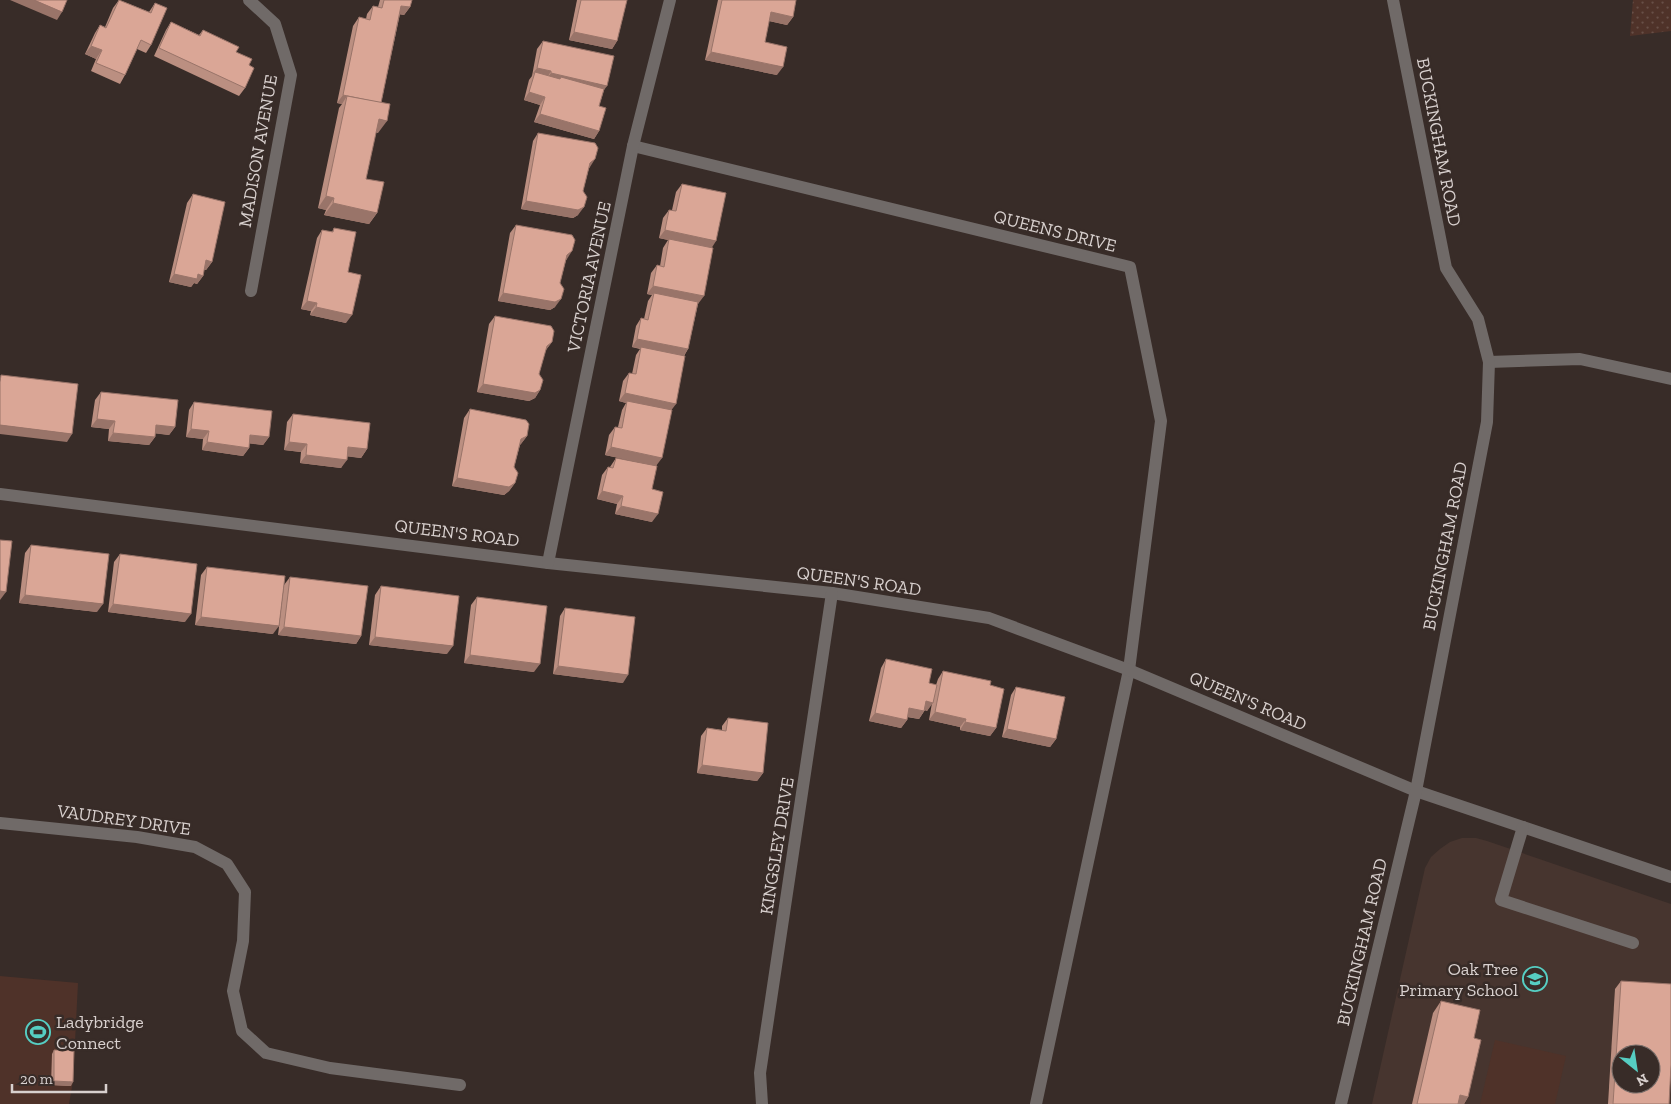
<svg xmlns="http://www.w3.org/2000/svg" width="1671" height="1104" viewBox="0 0 1671 1104" font-family="'Zilla Slab',serif">
<defs>
<pattern id="grass-dots" width="8" height="8" patternUnits="userSpaceOnUse" patternTransform="scale(1.25)"><rect width="8" height="8" fill="#4f3229"/><path d="M2 2h.1M6 6h.1" fill="none" stroke="#684f47" stroke-width="1.8" stroke-linecap="round"/></pattern>
</defs>
<rect width="100%" height="100%" fill="#382c28"/>
<path fill="#47352f" fill-rule="evenodd" d="M 1462,838 L 1476,838 L 1487,841 L 1671,904 L 1671,1104 L 1372,1104 L 1425,868 L 1431,857 L 1440,849 L 1450,842 ZM 1621,1054 L 1651,1054 L 1651,1084 L 1621,1084 Z"/>
<polygon fill="url(#grass-dots)" points="1633,0 1671,0 1671,31 1630,36"/>
<g fill="#4f3229">
<polygon points="0,976 78,983 73,1081 69,1104 0,1104"/>
<polygon points="1495,1040 1566,1056 1555,1104 1480,1104"/>
</g>
<g fill="none" stroke-linecap="round" stroke-linejoin="round">
<g stroke="#706a68" stroke-width="12">
<polyline points="249,0 275,24 291,75 251,291"/>
<polyline points="633,146 1130,267 1161,421 1129,670 1036,1104"/>
<polyline points="1489,362 1580,359 1671,379"/>
<polyline points="0,494 548,563 832,593 989,618 1129,670 1416,791 1671,877"/>
<polyline points="548,563 633,146 670,0"/>
<polyline points="0,823 137,837 195,847 227,864 245,892 243,941 233,991 242,1031 266,1053 330,1068 460,1085"/>
<polyline points="1523,827 1501,900 1633,943"/>
<polyline points="762,1104 760,1073 832,593"/>
<polyline points="1341,1104 1416,791 1487,422 1489,362 1478,319 1446,268 1393,0"/>
</g>
</g>
<g fill="#bb8f81">
<polygon points="119,0 149,12 155,3 151,45 146,53 137,49 125,75 120,84 91,71 96,59 85,54 95,33 100,25 105,27 113,8"/>
<polygon points="380,0 412,0 410,7 404,15 400,14 381,103 378,133 376,132 366,179 377,213 369,224 324,215 326,210 318,208 339,108 342,104 337,103 353,26 359,17 366,19 367,14 373,6 378,7"/>
<polygon points="577,0 627,0 617,41 612,49 569,40"/>
<polygon points="718,0 796,0 793,17 787,25 769,21 765,42 777,75 705,60"/>
<polygon points="171,22 199,35 203,30 236,52 249,65 245,88 239,96 154,56 166,30"/>
<polygon points="543,41 604,90 599,106 599,131 594,139 534,122 540,105 524,100 529,80 532,76 537,49"/>
<polygon points="538,133 590,167 589,168 583,191 578,215 573,218 521,209 533,141"/>
<polygon points="682,184 711,248 698,304 688,349 684,356 671,410 656,466 605,455 609,435 615,427 618,427 622,410 626,403 619,401 623,381 629,373 632,374 636,355 640,349 632,347 636,326 641,318 644,319 648,301 652,295 647,294 651,273 657,265 660,266 663,248 668,240 659,238 663,218 669,210 672,210 676,192"/>
<polygon points="193,194 212,262 206,270 204,269 203,276 197,284 194,283 191,287 169,282 187,203"/>
<polygon points="516,225 567,259 566,260 560,283 555,307 550,310 498,301 510,233"/>
<polygon points="334,228 348,272 346,323 310,315 311,311 301,309 317,238 322,230 332,232"/>
<polygon points="495,316 552,342 545,351 539,374 540,390 535,398 529,401 477,392 489,324"/>
<polygon points="101,392 175,427 169,435 155,433 155,437 149,445 108,441 109,429 91,427 95,400"/>
<polygon points="194,402 269,437 263,445 249,443 249,448 243,456 202,450 203,439 186,437 189,410"/>
<polygon points="470,409 527,436 520,445 514,467 515,483 509,491 504,495 452,486 464,418"/>
<polygon points="293,414 367,449 361,458 347,456 341,468 300,463 301,452 284,450 287,422"/>
<polygon points="616,458 652,489 652,522 615,514 617,504 597,499 602,475 608,467 610,467"/>
<polygon points="31,545 97,612 19,603 25,553"/>
<polygon points="120,554 185,622 108,612 114,562"/>
<polygon points="207,567 273,634 195,625 201,575"/>
<polygon points="290,577 361,636 356,644 278,635 284,585"/>
<polygon points="381,586 447,654 369,645 375,595"/>
<polygon points="477,597 534,672 464,663 471,605"/>
<polygon points="565,608 623,683 553,674 560,616"/>
<polygon points="886,659 929,683 936,685 938,679 943,671 990,685 996,728 990,736 960,730 960,727 929,720 932,703 927,711 925,710 919,719 907,717 907,720 901,728 869,721 881,668"/>
<polygon points="1016,687 1056,739 1050,747 1002,737 1011,695"/>
<polygon points="728,718 763,773 757,781 697,773 701,736 707,728 722,730 722,726"/>
<polygon points="1621,981 1669,1104 1608,1104 1615,989"/>
<polygon points="1441,1001 1474,1038 1468,1097 1464,1104 1412,1104 1433,1013"/>
<polygon points="54,1050 71,1086 51,1085 52,1054"/>
</g>
<g fill="#997469">
<polygon points="10,0 34,0 62,12 57,20"/>
<polygon points="401,6 410,7 404,15 396,14"/>
<polygon points="771,12 793,17 787,25 765,20"/>
<polygon points="574,32 617,41 612,49 569,40"/>
<polygon points="91,46 102,50 96,59 85,54"/>
<polygon points="711,52 783,67 777,75 705,60"/>
<polygon points="537,68 551,71 546,80 535,72 531,76"/>
<polygon points="551,73 607,86 601,94 545,81"/>
<polygon points="529,92 545,97 540,105 524,100"/>
<polygon points="343,95 381,103 347,96 342,104 337,103"/>
<polygon points="540,114 599,131 594,139 534,122"/>
<polygon points="379,119 387,121 378,133 371,131"/>
<polygon points="595,159 590,167 585,171 590,163"/>
<polygon points="326,196 334,198 326,210 318,208"/>
<polygon points="526,201 584,207 578,215 573,218 521,209"/>
<polygon points="333,203 377,213 369,224 324,215"/>
<polygon points="665,230 716,241 711,249 659,238"/>
<polygon points="572,251 567,259 562,263 567,255"/>
<polygon points="206,260 212,262 206,270 200,269"/>
<polygon points="174,274 198,274 203,276 197,284 194,283 191,287 169,282"/>
<polygon points="653,286 704,296 698,304 653,295 654,293 652,295 647,294"/>
<polygon points="503,293 561,299 555,307 550,310 498,301"/>
<polygon points="307,301 317,303 311,311 301,309"/>
<polygon points="316,307 352,315 346,323 310,315"/>
<polygon points="637,339 688,349 683,357 632,347"/>
<polygon points="552,342 546,350 541,354 547,346"/>
<polygon points="483,384 540,390 535,398 529,401 477,392"/>
<polygon points="625,393 676,404 670,412 627,401 626,403 619,401"/>
<polygon points="97,419 115,421 109,429 91,427"/>
<polygon points="0,425 72,434 67,442 0,434"/>
<polygon points="156,425 175,427 169,435 151,433"/>
<polygon points="191,429 209,431 203,439 186,437"/>
<polygon points="113,433 155,437 149,445 108,441"/>
<polygon points="250,435 269,437 263,445 244,443"/>
<polygon points="527,436 521,444 516,447 521,439"/>
<polygon points="207,442 249,448 243,456 202,450"/>
<polygon points="289,442 307,444 301,452 284,450"/>
<polygon points="348,447 367,449 361,458 343,456"/>
<polygon points="611,447 662,458 656,466 605,455"/>
<polygon points="306,455 347,460 341,468 300,463"/>
<polygon points="457,478 515,483 509,491 504,495 452,486"/>
<polygon points="602,491 623,496 617,504 597,499"/>
<polygon points="621,506 658,514 652,522 615,514"/>
<polygon points="0,591 6,592 0,600"/>
<polygon points="25,595 103,604 97,612 19,603"/>
<polygon points="113,604 191,614 185,622 108,612"/>
<polygon points="201,617 279,626 273,634 195,625"/>
<polygon points="284,627 361,636 356,644 278,635"/>
<polygon points="375,637 453,646 447,654 369,645"/>
<polygon points="470,655 540,664 534,672 464,663"/>
<polygon points="558,666 628,675 623,683 553,674"/>
<polygon points="926,701 933,703 927,711 921,709"/>
<polygon points="909,708 924,711 919,719 903,716"/>
<polygon points="935,712 966,719 960,727 929,720"/>
<polygon points="875,713 907,720 901,728 869,721"/>
<polygon points="965,722 996,728 990,736 960,730"/>
<polygon points="1007,729 1056,739 1050,747 1002,737"/>
<polygon points="702,765 763,773 757,781 697,773"/>
<polygon points="54,1081 73,1082 71,1086 51,1085"/>
<polygon points="1460,1095 1468,1097 1464,1104 1454,1104"/>
</g>
<g fill="#daa696" stroke="#997469" fill-rule="evenodd">
<polygon points="34,0 67,0 62,12"/>
<polygon points="119,0 151,13 155,3 167,8 151,45 141,40 125,75 96,63 102,50 91,46 100,25 106,28"/>
<polygon points="384,0 412,0 410,7 401,6 381,103 343,95 359,17 370,20 373,6 382,8"/>
<polygon points="581,0 627,0 617,41 574,32"/>
<polygon points="722,0 796,0 793,17 771,12 765,42 787,47 783,67 711,52"/>
<polygon points="171,22 200,36 203,30 239,47 236,52 252,59 249,65 254,68 245,88 159,48"/>
<polygon points="543,41 614,56 607,86 551,73 551,71 537,68"/>
<polygon points="535,72 560,79 561,77 604,89 599,106 606,108 599,131 540,114 545,97 529,92"/>
<polygon points="347,96 390,104 387,121 379,119 366,179 384,182 377,213 333,203 334,198 326,196"/>
<polygon points="538,133 595,143 598,148 595,159 590,163 583,191 587,197 584,207 578,210 526,201"/>
<polygon points="682,184 726,193 716,241 665,230 669,210 676,211"/>
<polygon points="193,194 225,202 212,262 206,260 203,276 198,274 197,279 174,274"/>
<polygon points="516,225 572,235 575,240 572,251 567,255 560,283 564,289 561,299 555,302 503,293"/>
<polygon points="334,228 356,232 348,272 361,275 352,315 316,307 317,303 307,301 322,230 333,232"/>
<polygon points="669,239 713,248 704,296 653,286 657,265 664,267"/>
<polygon points="654,293 698,302 688,349 637,339 641,318 648,320"/>
<polygon points="495,316 551,326 554,331 552,342 547,346 539,374 543,380 540,390 535,393 483,384"/>
<polygon points="641,347 685,356 676,404 625,393 629,373 636,374"/>
<polygon points="1,375 78,384 72,434 0,425 0,382"/>
<polygon points="101,392 178,400 175,427 156,425 155,437 113,433 115,421 97,419"/>
<polygon points="627,401 672,410 662,458 611,447 615,427 622,428"/>
<polygon points="194,402 272,411 269,437 250,435 249,448 207,442 209,431 191,429"/>
<polygon points="470,409 526,420 529,424 527,436 521,439 514,467 518,473 515,483 509,487 457,478"/>
<polygon points="293,414 370,423 367,449 348,447 347,460 306,455 307,444 289,442"/>
<polygon points="616,458 657,466 652,489 663,492 658,514 621,506 623,496 602,491 608,467 613,468"/>
<polygon points="0,540 12,541 6,592 0,591"/>
<polygon points="31,545 109,554 103,604 25,595"/>
<polygon points="120,554 197,564 191,614 113,604"/>
<polygon points="207,567 285,576 279,626 201,617"/>
<polygon points="290,577 368,586 361,636 284,627"/>
<polygon points="381,586 459,596 453,646 375,637"/>
<polygon points="477,597 547,606 540,664 470,655"/>
<polygon points="565,608 635,617 628,675 558,666"/>
<polygon points="886,659 932,669 929,683 937,685 933,703 926,701 924,711 909,708 907,720 875,713"/>
<polygon points="943,671 991,681 990,685 1004,689 996,728 965,722 966,719 935,712"/>
<polygon points="1016,687 1065,697 1056,739 1007,729"/>
<polygon points="728,718 768,723 763,773 702,765 707,728 726,731"/>
<path d="M 1621,981 L 1671,984 L 1671,1065 L 1669,1104 L 1613,1104 ZM 1621,1054 L 1651,1054 L 1651,1084 L 1621,1084 Z"/>
<polygon points="1441,1001 1480,1010 1474,1038 1481,1040 1468,1097 1460,1095 1458,1104 1417,1104"/>
<polygon points="54,1050 74,1050 73,1082 54,1081"/>
</g>
<defs>
<symbol id="school-ring" viewBox="-11 -11 22 22"><circle r="9.5" fill="#382c28" stroke="#56cec3" stroke-width="1.5"/><path d="M0-5L7-2L0 1L-7-2ZM-4 1L0 2.5L4 1V4Q0 6-4 4Z" fill="#56cec3"/></symbol>
<symbol id="stadium-ring" viewBox="-11 -11 22 22"><circle r="9.5" fill="#382c28" stroke="#56cec3" stroke-width="1.5"/><path d="M0-5a6.5 5 0 1 0 0 10a6.5 5 0 1 0 0-10ZM-3.5-1.8h7v3.6h-7Z" fill="#56cec3"/></symbol>
</defs>
<g fill-rule="evenodd">
<use href="#school-ring" x="1521" y="965" width="28" height="28"/>
<use href="#stadium-ring" x="24" y="1018" width="28" height="28"/>
</g>
<g text-anchor="middle" stroke-width="5" stroke-linejoin="round" paint-order="stroke">
<g font-size="18" fill="#d8d0ce" stroke="#382c28">
<text transform="translate(1439 142) rotate(79)" y="6">BUCKINGHAM ROAD</text>
<text transform="translate(258 151) rotate(-80)" y="6">MADISON AVENUE</text>
<text transform="translate(1055 231) rotate(14)" y="6">QUEENS DRIVE</text>
<text transform="translate(589 277) rotate(-78)" y="6">VICTORIA AVENUE</text>
<text transform="translate(457 533) rotate(7)" y="6">QUEEN'S ROAD</text>
<text transform="translate(1445 546) rotate(-79)" y="6">BUCKINGHAM ROAD</text>
<text transform="translate(859 581) rotate(8)" y="6">QUEEN'S ROAD</text>
<text transform="translate(1248 701) rotate(23)" y="6">QUEEN'S ROAD</text>
<text transform="translate(124 820) rotate(8)" y="6">VAUDREY DRIVE</text>
<text transform="translate(777 846) rotate(-81)" y="6">KINGSLEY DRIVE</text>
<text transform="translate(1362 942) rotate(-77)" y="6">BUCKINGHAM ROAD</text>
</g>
<g font-size="18" fill="#d8d0ce" stroke="#382c28" text-anchor="end">
<text x="1518" y="975">Oak Tree<tspan x="1518" dy="21">Primary School</tspan></text>
<text x="56" y="1028" text-anchor="start">Ladybridge<tspan x="56" dy="21">Connect</tspan></text>
</g>
</g>
<g transform="translate(1636 1069) rotate(150)"><circle r="24" fill="#382c28" stroke="#786e6a"/>
<path d="M0-4L9 19L0 12L-9 19Z" fill="#56cec3"/>
<text y="-8" font-size="14" font-weight="bold" text-anchor="middle" fill="#d8d0ce">N</text>
</g>
<path d="M12 1084v8h94v-8" fill="none" stroke="#d8d0ce" stroke-width="2.5"/>
<text x="20" y="1084" font-size="15" fill="#d8d0ce" stroke="#382c28" stroke-width="4" paint-order="stroke">20 m</text>
</svg>
